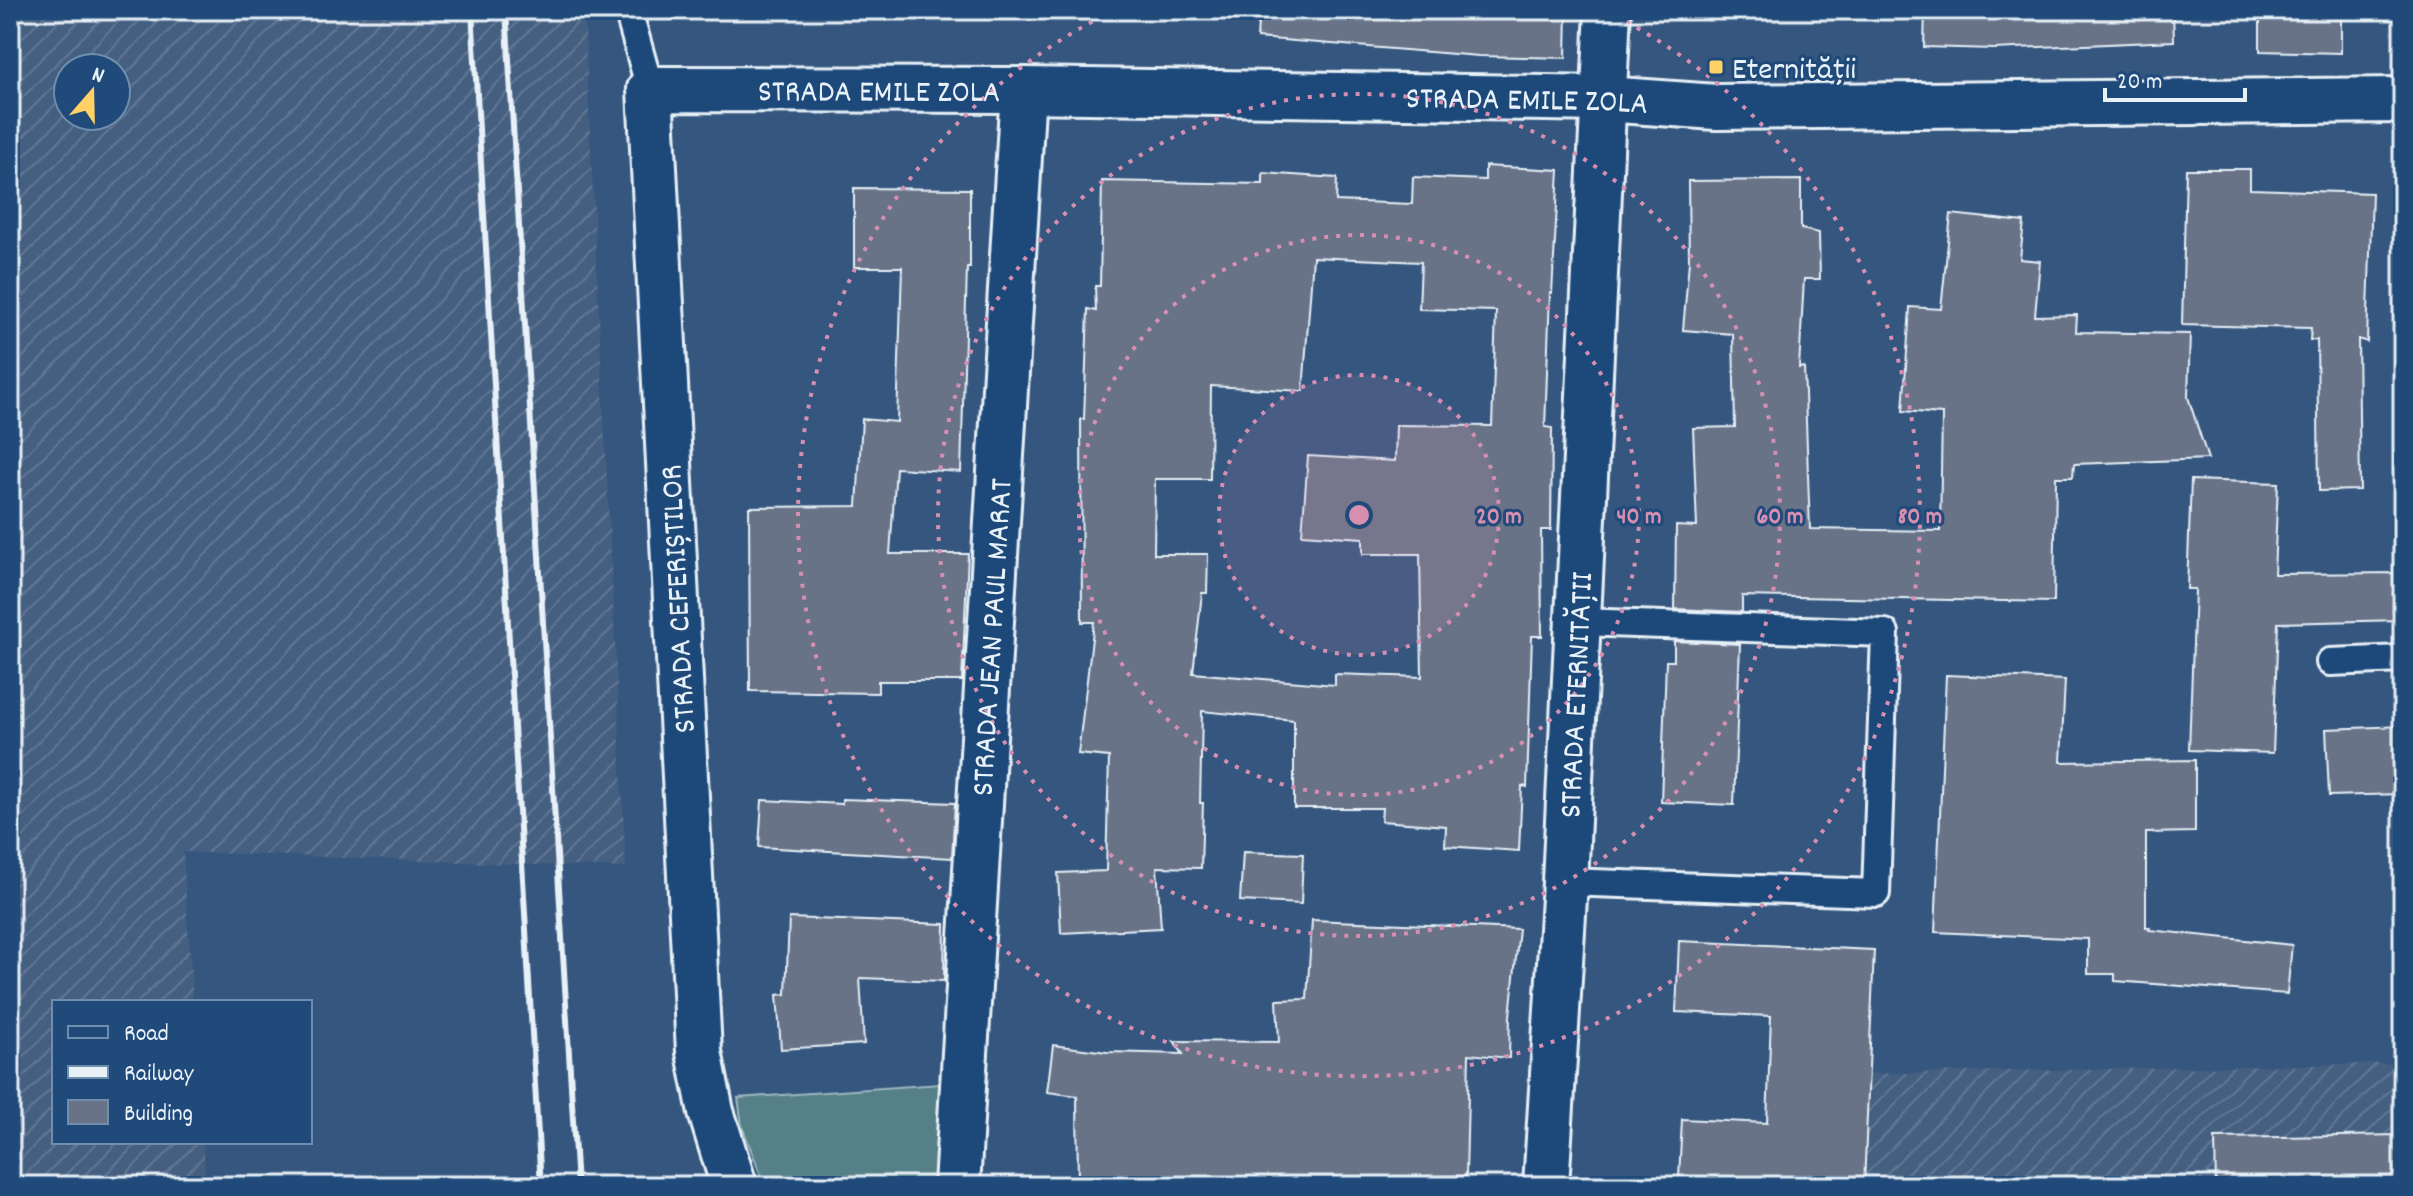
<svg xmlns="http://www.w3.org/2000/svg" width="2413" height="1196" viewBox="0 0 2413 1196" font-family="Dekko,sans-serif">
<defs>
<pattern id="industrial-furrows" width="10" height="10" patternUnits="userSpaceOnUse" patternTransform="scale(2)"><rect width="10" height="10" fill="#455f81"/><path d="M-1 1l2-2M0 10L10 0M9 11l2-2" fill="none" stroke="#607694"/></pattern>
</defs>
<rect width="100%" height="100%" fill="#35567e"/>
<filter id="ink" filterUnits="userSpaceOnUse"><feTurbulence type="fractalNoise" baseFrequency=".0125" numOctaves="2"/><feDisplacementMap in="SourceGraphic" scale="16" xChannelSelector="R" yChannelSelector="G"/><feConvolveMatrix kernelMatrix="1 2 1 2 8 2 1 2 1" color-interpolation-filters="sRGB"/></filter>
<g filter="url(#ink)">
<g fill="url(#industrial-furrows)" fill-rule="evenodd">
<path d="M 10,10 L 584,10 L 626,868 L 183,852 L 193,1002 L 54,1002 L 54,1142 L 203,1142 L 206,1186 L 10,1186 ZM 68,68 L 116,68 L 116,116 L 68,116 Z"/>
<polygon points="2403,1063 2403,1186 1847,1186 1854,1074"/>
</g>
<polygon fill="#568087" stroke="#9fb8c0" stroke-width="2" points="940,1084 935,1186 765,1186 742,1126 738,1098"/>
<g fill="#697388" stroke="#e8f1f8" stroke-width="2" fill-rule="evenodd">
<polygon points="1259,10 1567,10 1566,58 1479,56 1257,38"/>
<polygon points="1925,10 2173,10 2174,41 1994,49 1924,47"/>
<polygon points="2260,10 2341,10 2341,53 2260,51"/>
<path d="M 1485,166 L 1559,170 L 1552,293 L 1550,293 L 1545,427 L 1552,428 L 1551,530 L 1541,530 L 1542,636 L 1532,636 L 1527,787 L 1522,786 L 1519,851 L 1445,846 L 1446,826 L 1381,821 L 1382,808 L 1294,808 L 1294,720 L 1202,711 L 1200,803 L 1203,803 L 1201,868 L 1157,867 L 1161,928 L 1061,933 L 1058,873 L 1106,871 L 1109,757 L 1078,754 L 1094,622 L 1082,622 L 1081,419 L 1084,419 L 1088,309 L 1096,311 L 1095,286 L 1100,286 L 1102,181 L 1263,184 L 1263,173 L 1337,178 L 1336,201 L 1412,204 L 1413,177 L 1485,180 ZM 1313,257 L 1421,262 L 1419,309 L 1496,311 L 1492,426 L 1396,425 L 1395,461 L 1308,456 L 1302,534 L 1363,538 L 1363,554 L 1420,554 L 1422,677 L 1335,674 L 1335,685 L 1193,673 L 1202,593 L 1207,593 L 1208,554 L 1154,554 L 1155,479 L 1210,479 L 1211,386 L 1303,391 Z"/>
<polygon points="2186,169 2250,169 2250,189 2372,193 2367,342 2358,339 2360,490 2319,491 2317,340 2310,340 2311,328 2182,325"/>
<polygon points="1801,180 1801,229 1819,233 1820,279 1804,279 1799,368 1804,367 1810,529 1940,531 1942,414 1903,411 1910,307 1941,309 1951,214 2024,222 2020,259 2040,261 2035,316 2077,315 2076,332 2190,334 2188,397 2208,459 2074,464 2073,477 2056,477 2054,602 1742,596 1742,612 1675,609 1676,526 1697,527 1693,428 1735,427 1733,334 1683,330 1689,261 1688,181"/>
<polygon points="854,188 970,189 970,268 967,268 961,472 896,468 890,554 968,554 962,681 878,681 878,693 750,691 749,507 857,506 862,419 897,422 902,267 854,267"/>
<polygon points="2191,480 2278,483 2274,574 2403,573 2403,620 2278,623 2273,753 2189,750 2195,589 2187,589"/>
<polygon points="1674,641 1740,644 1734,805 1661,802 1666,661 1674,661"/>
<polygon points="1946,675 2065,680 2061,762 2195,760 2195,832 2146,833 2146,927 2150,927 2149,930 2292,945 2287,994 2115,981 2115,974 2088,974 2088,939 1935,932"/>
<polygon points="2403,726 2403,794 2329,796 2326,729"/>
<polygon points="842,799 955,803 952,858 759,847 762,800 842,804"/>
<polygon points="1243,852 1303,854 1301,904 1240,901"/>
<polygon points="789,918 945,924 944,981 860,978 864,1044 781,1049 777,995 786,994"/>
<polygon points="1312,920 1519,929 1510,1016 1509,1058 1469,1054 1466,1176 1424,1177 1424,1186 1078,1186 1077,1096 1047,1092 1053,1045 1107,1052 1183,1054 1174,1041 1279,1042 1277,1000 1307,999"/>
<polygon points="1679,941 1874,950 1864,1186 1679,1178 1682,1119 1767,1123 1771,1016 1676,1012"/>
<polygon points="2403,1135 2403,1186 2216,1186 2215,1138"/>
</g>
<g fill="none" stroke-linecap="round" stroke-linejoin="round">
<defs>
<g id="service">
<polyline points="628,10 650,89"/>
<polyline points="2330,662 2403,659"/>
<polyline points="1565,882 1876,893 1885,633 1579,622"/>
</g>
<g id="minor">
<path id="s1" d="M 734,1186 L 711,1112 L 699,1052 L 650,89 L 1023,90 L 1605,99 L 1716,107 L 2403,100"/>
<path id="s2" d="M 957,1186 L 1023,90"/>
<path id="s3" d="M 1546,1186 L 1565,882 L 1608,10"/>
</g>
</defs>
<use href="#service" stroke="#e8f1f8" stroke-width="32"/>
<use href="#minor" stroke="#e8f1f8" stroke-width="50"/>
<use href="#service" stroke="#1f4a7a" stroke-width="26"/>
<use href="#minor" stroke="#1f4a7a" stroke-width="44"/>
<g stroke="#e8f1f8" stroke-width="6">
<polyline points="472,10 541,1186"/>
<polyline points="506,10 577,1186"/>
</g>
</g>
</g>
<circle cx="1359" cy="515" r="140" fill="#d78fb1" fill-opacity=".12"/>
<g fill="none" stroke="#d78fb1" stroke-width="4" stroke-dasharray="4 8">
<circle cx="1359" cy="515" r="140"/>
<circle cx="1359" cy="515" r="280"/>
<circle cx="1359" cy="515" r="421"/>
<path d="M1605 11A561 561 0 1 1 1113 11"/>
</g>
<rect fill="#ffd166" stroke="#1f4a7a" stroke-width="3" x="1708" y="59" width="16" height="16" rx="4"/>
<g text-anchor="middle" stroke-width="6" stroke-linejoin="round" paint-order="stroke">
<g font-size="32" fill="#e8f1f8" stroke="#1f4a7a" text-anchor="start">
<text x="1732" y="78">Eternității</text>
</g>
<g font-size="32" fill="#e8f1f8" stroke="#1f4a7a">
<text dy="11" stroke="none"><textPath href="#s1" startOffset="1332">STRADA EMILE ZOLA</textPath></text>
<text dy="11" stroke="none"><textPath href="#s1" startOffset="1980">STRADA EMILE ZOLA</textPath></text>
<text transform="translate(676 599) rotate(-93)" y="11">STRADA CEFERIȘTILOR</text>
<text dy="11" stroke="none"><textPath href="#s2" startOffset="550">STRADA JEAN PAUL MARAT</textPath></text>
<text dy="11" stroke="none"><textPath href="#s3" startOffset="492">STRADA ETERNITĂȚII</textPath></text>
</g>
</g>
<circle cx="1359" cy="515" r="12" fill="#d78fb1" stroke="#1f4a7a" stroke-width="4"/>
<g font-size="24" text-anchor="middle" font-weight="bold" fill="#d78fb1" stroke="#1f4a7a" stroke-width="6" stroke-linejoin="round" paint-order="stroke">
<text x="1499" y="523">20 m</text>
<text x="1639" y="523">40 m</text>
<text x="1780" y="523">60 m</text>
<text x="1920" y="523">80 m</text>
</g>
<rect width="2413" height="1196" fill="none" stroke="#1f4a7a" stroke-width="40"/>
<rect x="20" y="20" width="2373" height="1156" fill="none" stroke="#e8f1f8" stroke-width="3" filter="url(#ink)"/>
<rect x="52" y="1000" width="260" height="144" fill="#1f4a7a" stroke="#6f8dac" stroke-width="2"/>
<rect x="68" y="1026" width="40" height="12" fill="#1f4a7a" stroke="#6f8dac" stroke-width="2"/>
<text x="124" y="1040" font-size="24" fill="#e8f1f8">Road</text>
<rect x="68" y="1066" width="40" height="12" fill="#e8f1f8" stroke="#6f8dac" stroke-width="2"/>
<text x="124" y="1080" font-size="24" fill="#e8f1f8">Railway</text>
<rect x="68" y="1100" width="40" height="24" fill="#697388" stroke="#6f8dac" stroke-width="2"/>
<text x="124" y="1120" font-size="24" fill="#e8f1f8">Building</text>
<g transform="translate(92 92) rotate(20)"><circle r="38" fill="#1f4a7a" stroke="#6f8dac" stroke-width="2"/>
<path d="M0-6L14 30L0 20L-14 30Z" fill="#ffd166"/>
<text y="-12" font-size="22" font-weight="bold" text-anchor="middle" fill="#e8f1f8">N</text>
</g>
<path d="M2105 88v12h140v-12" fill="none" stroke="#e8f1f8" stroke-width="4"/>
<text x="2117" y="88" font-size="24" fill="#e8f1f8" stroke="#1f4a7a" stroke-width="6" paint-order="stroke">20 m</text>
</svg>
